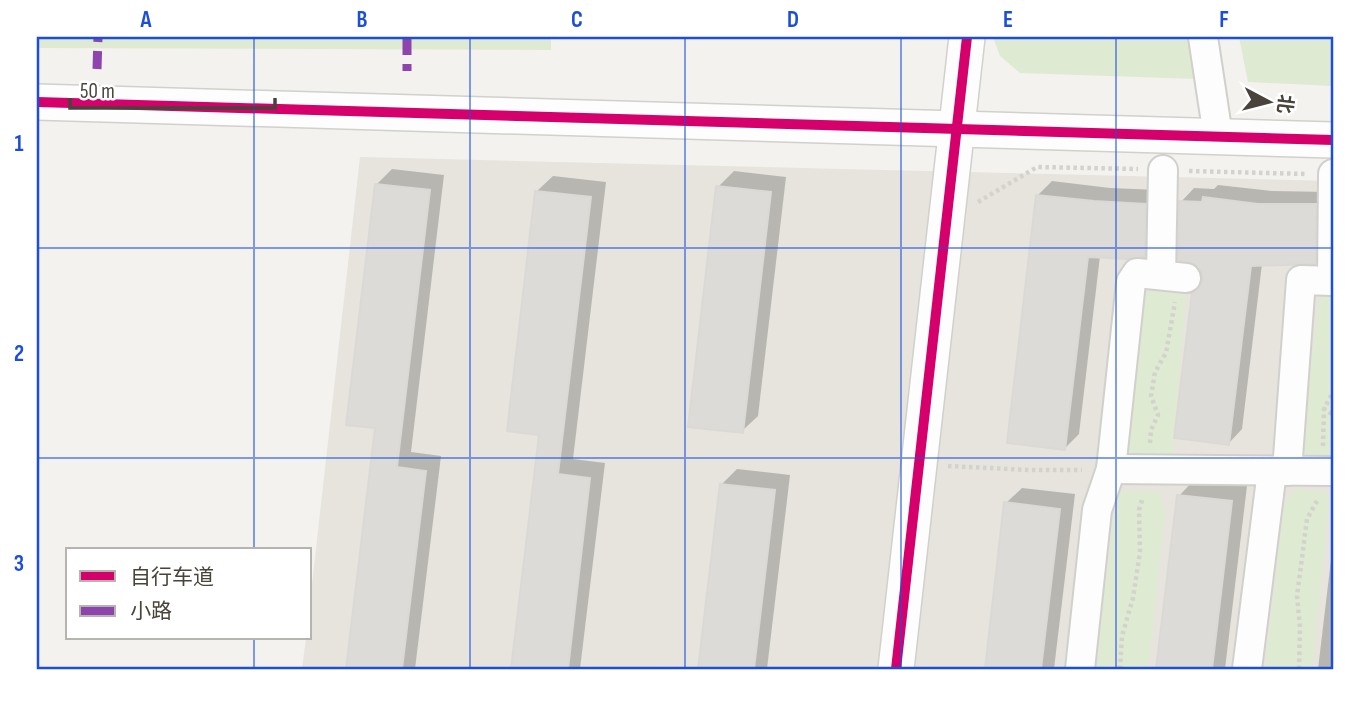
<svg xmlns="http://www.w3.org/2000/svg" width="1370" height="706" viewBox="0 0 1370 706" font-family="'Sofia Sans Condensed','Noto Sans SC',sans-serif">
<rect width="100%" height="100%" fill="#f3f2ef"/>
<polygon fill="#e6e4dd" points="360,157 1333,181 1333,669 302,669 306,638 310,638 310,602"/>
<g fill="#dfead2">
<polygon points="37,37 551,37 551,50 37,48"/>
<polygon points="993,37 1189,37 1196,79 1020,73 1000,56"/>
<polygon points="1239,37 1333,37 1333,86 1248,82"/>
<polygon points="1153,286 1182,286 1186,293 1173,452 1160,462 1136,460 1126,449 1143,296"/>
<polygon points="1320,290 1333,291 1333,459 1309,460 1301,447"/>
<polygon points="1295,488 1330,493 1312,669 1265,669 1284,507"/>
<polygon points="1120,491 1159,491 1165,511 1148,669 1096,669 1113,522"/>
</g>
<g fill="#0003">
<polygon points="392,169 444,175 411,452 441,456 415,669 348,669 377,427 376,185"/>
<polygon points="734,171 786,177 758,416 742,431 718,187"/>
<polygon points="553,176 606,182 573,459 605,463 580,669 513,669 541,434 537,191"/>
<polygon points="1052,181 1110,188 1159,190 1158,241 1144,255 1100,256 1079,434 1065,448 1038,195"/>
<polygon points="1218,185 1272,191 1329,192 1328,249 1315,262 1262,264 1242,429 1229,443 1204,279 1181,202 1194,188 1214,189"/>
<polygon points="737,469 790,475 767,669 699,669 722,484"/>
<polygon points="1194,480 1247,486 1225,669 1158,669 1179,496"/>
<polygon points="1022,488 1075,494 1054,669 987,669 1006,503"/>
<polygon points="1333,543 1333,669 1318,669"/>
</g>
<g fill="#dcdbd7" stroke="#dbd9d5" stroke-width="2">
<polygon points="375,184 430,190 397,467 426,471 402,669 346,669 375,428 346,425"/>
<polygon points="716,186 771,192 743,433 688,427"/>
<polygon points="535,191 591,197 558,474 590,478 568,669 511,669 539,435 507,431"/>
<polygon points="1036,195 1094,201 1146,204 1145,257 1128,259 1088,257 1065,450 1007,443"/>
<polygon points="1203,197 1258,204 1316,204 1316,264 1251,266 1229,445 1174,438 1192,293 1199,288 1203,279 1201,271 1196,265 1178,260 1179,201 1202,202"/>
<polygon points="720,484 775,490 754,669 698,669"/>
<polygon points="1177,495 1232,501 1212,669 1156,669"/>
<polygon points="1004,502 1060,509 1041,669 985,669"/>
</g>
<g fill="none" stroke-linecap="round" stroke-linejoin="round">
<defs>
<g id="minor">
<polyline points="1203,37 1218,136"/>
<polyline points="1161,275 1163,170"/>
<polyline points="1332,281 1333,174"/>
<polyline points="1111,469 1333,471"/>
<polyline points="1287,471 1301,280 1333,281"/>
<polyline points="1080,669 1097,510 1111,469 1131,282 1137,273 1186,278"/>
<polyline points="1247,669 1272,471"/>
</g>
<g id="tertiary">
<polyline points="37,102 1333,140"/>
<polyline points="896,669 967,37"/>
</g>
</defs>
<use href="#minor" stroke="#d1d0cc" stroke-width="32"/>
<use href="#tertiary" stroke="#d1d0cc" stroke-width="38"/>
<g stroke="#d3d2cd" stroke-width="4.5" stroke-dasharray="3.5 3.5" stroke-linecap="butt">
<polyline points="1189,171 1306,174"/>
<polyline points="978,202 1037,167 1138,169"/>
<polyline points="1323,408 1333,415"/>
<polyline points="1150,443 1151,430 1158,415 1151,396 1155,372 1166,353 1175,302"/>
<polyline points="1323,446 1324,409 1333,392"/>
<polyline points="948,466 1028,470 1082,470"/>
<polyline points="1120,669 1122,636 1133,598 1140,552 1139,510 1143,497"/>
<polyline points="1299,669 1300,627 1297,596 1307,519 1318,499"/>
</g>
<use href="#minor" stroke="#fdfdfd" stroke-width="28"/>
<use href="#tertiary" stroke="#fdfdfd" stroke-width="35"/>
<g stroke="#8e44ad" stroke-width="9" stroke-dasharray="18 9" stroke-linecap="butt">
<polyline points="407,37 407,71"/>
<polyline points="97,69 98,37"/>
</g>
<defs>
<g id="cycleway">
<polyline points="37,102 1333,140"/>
<polyline points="896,669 967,37"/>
</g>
</defs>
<use href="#cycleway" stroke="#fff" stroke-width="15"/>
<use href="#cycleway" stroke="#d6006c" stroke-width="10"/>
</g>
<path fill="none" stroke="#1d4ed8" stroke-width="2" stroke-opacity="0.55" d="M 254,37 L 254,550M 470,37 L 470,669M 685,37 L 685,669M 901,37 L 901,669M 1116,37 L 1116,669M 37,248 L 1333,248M 37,458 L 1333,458M 254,638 L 254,669"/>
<rect width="1370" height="706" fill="none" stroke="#ffffff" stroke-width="77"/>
<rect x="66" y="548" width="245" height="91" fill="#ffffff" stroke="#b6b4b1" stroke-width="2"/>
<rect x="80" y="571" width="35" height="10" fill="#d6006c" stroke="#b6b4b1" stroke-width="2"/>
<text x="130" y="584" font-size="21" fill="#49443b">自行车道</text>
<rect x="80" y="606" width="35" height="10" fill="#8e44ad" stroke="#b6b4b1" stroke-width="2"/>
<text x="130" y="618" font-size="21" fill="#49443b">小路</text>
<g transform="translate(1269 102) rotate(97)" stroke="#ffffff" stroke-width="5" paint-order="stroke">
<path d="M0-5L12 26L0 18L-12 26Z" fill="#49443b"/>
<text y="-10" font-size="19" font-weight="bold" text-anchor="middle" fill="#49443b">北</text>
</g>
<path d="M70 98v10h205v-10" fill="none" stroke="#49443b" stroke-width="3.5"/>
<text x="80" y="98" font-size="21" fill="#49443b" stroke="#ffffff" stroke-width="5" paint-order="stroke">50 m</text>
<rect x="38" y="38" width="1294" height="630" fill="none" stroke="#1d4ed8" stroke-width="2.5"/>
<g font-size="23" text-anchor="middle" font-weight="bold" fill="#1d4ed8">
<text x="146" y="27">A</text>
<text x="362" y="27">B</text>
<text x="577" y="27">C</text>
<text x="793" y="27">D</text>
<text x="1008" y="27">E</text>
<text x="1224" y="27">F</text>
<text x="19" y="151">1</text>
<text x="19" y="361">2</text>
<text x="19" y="571">3</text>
</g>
</svg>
